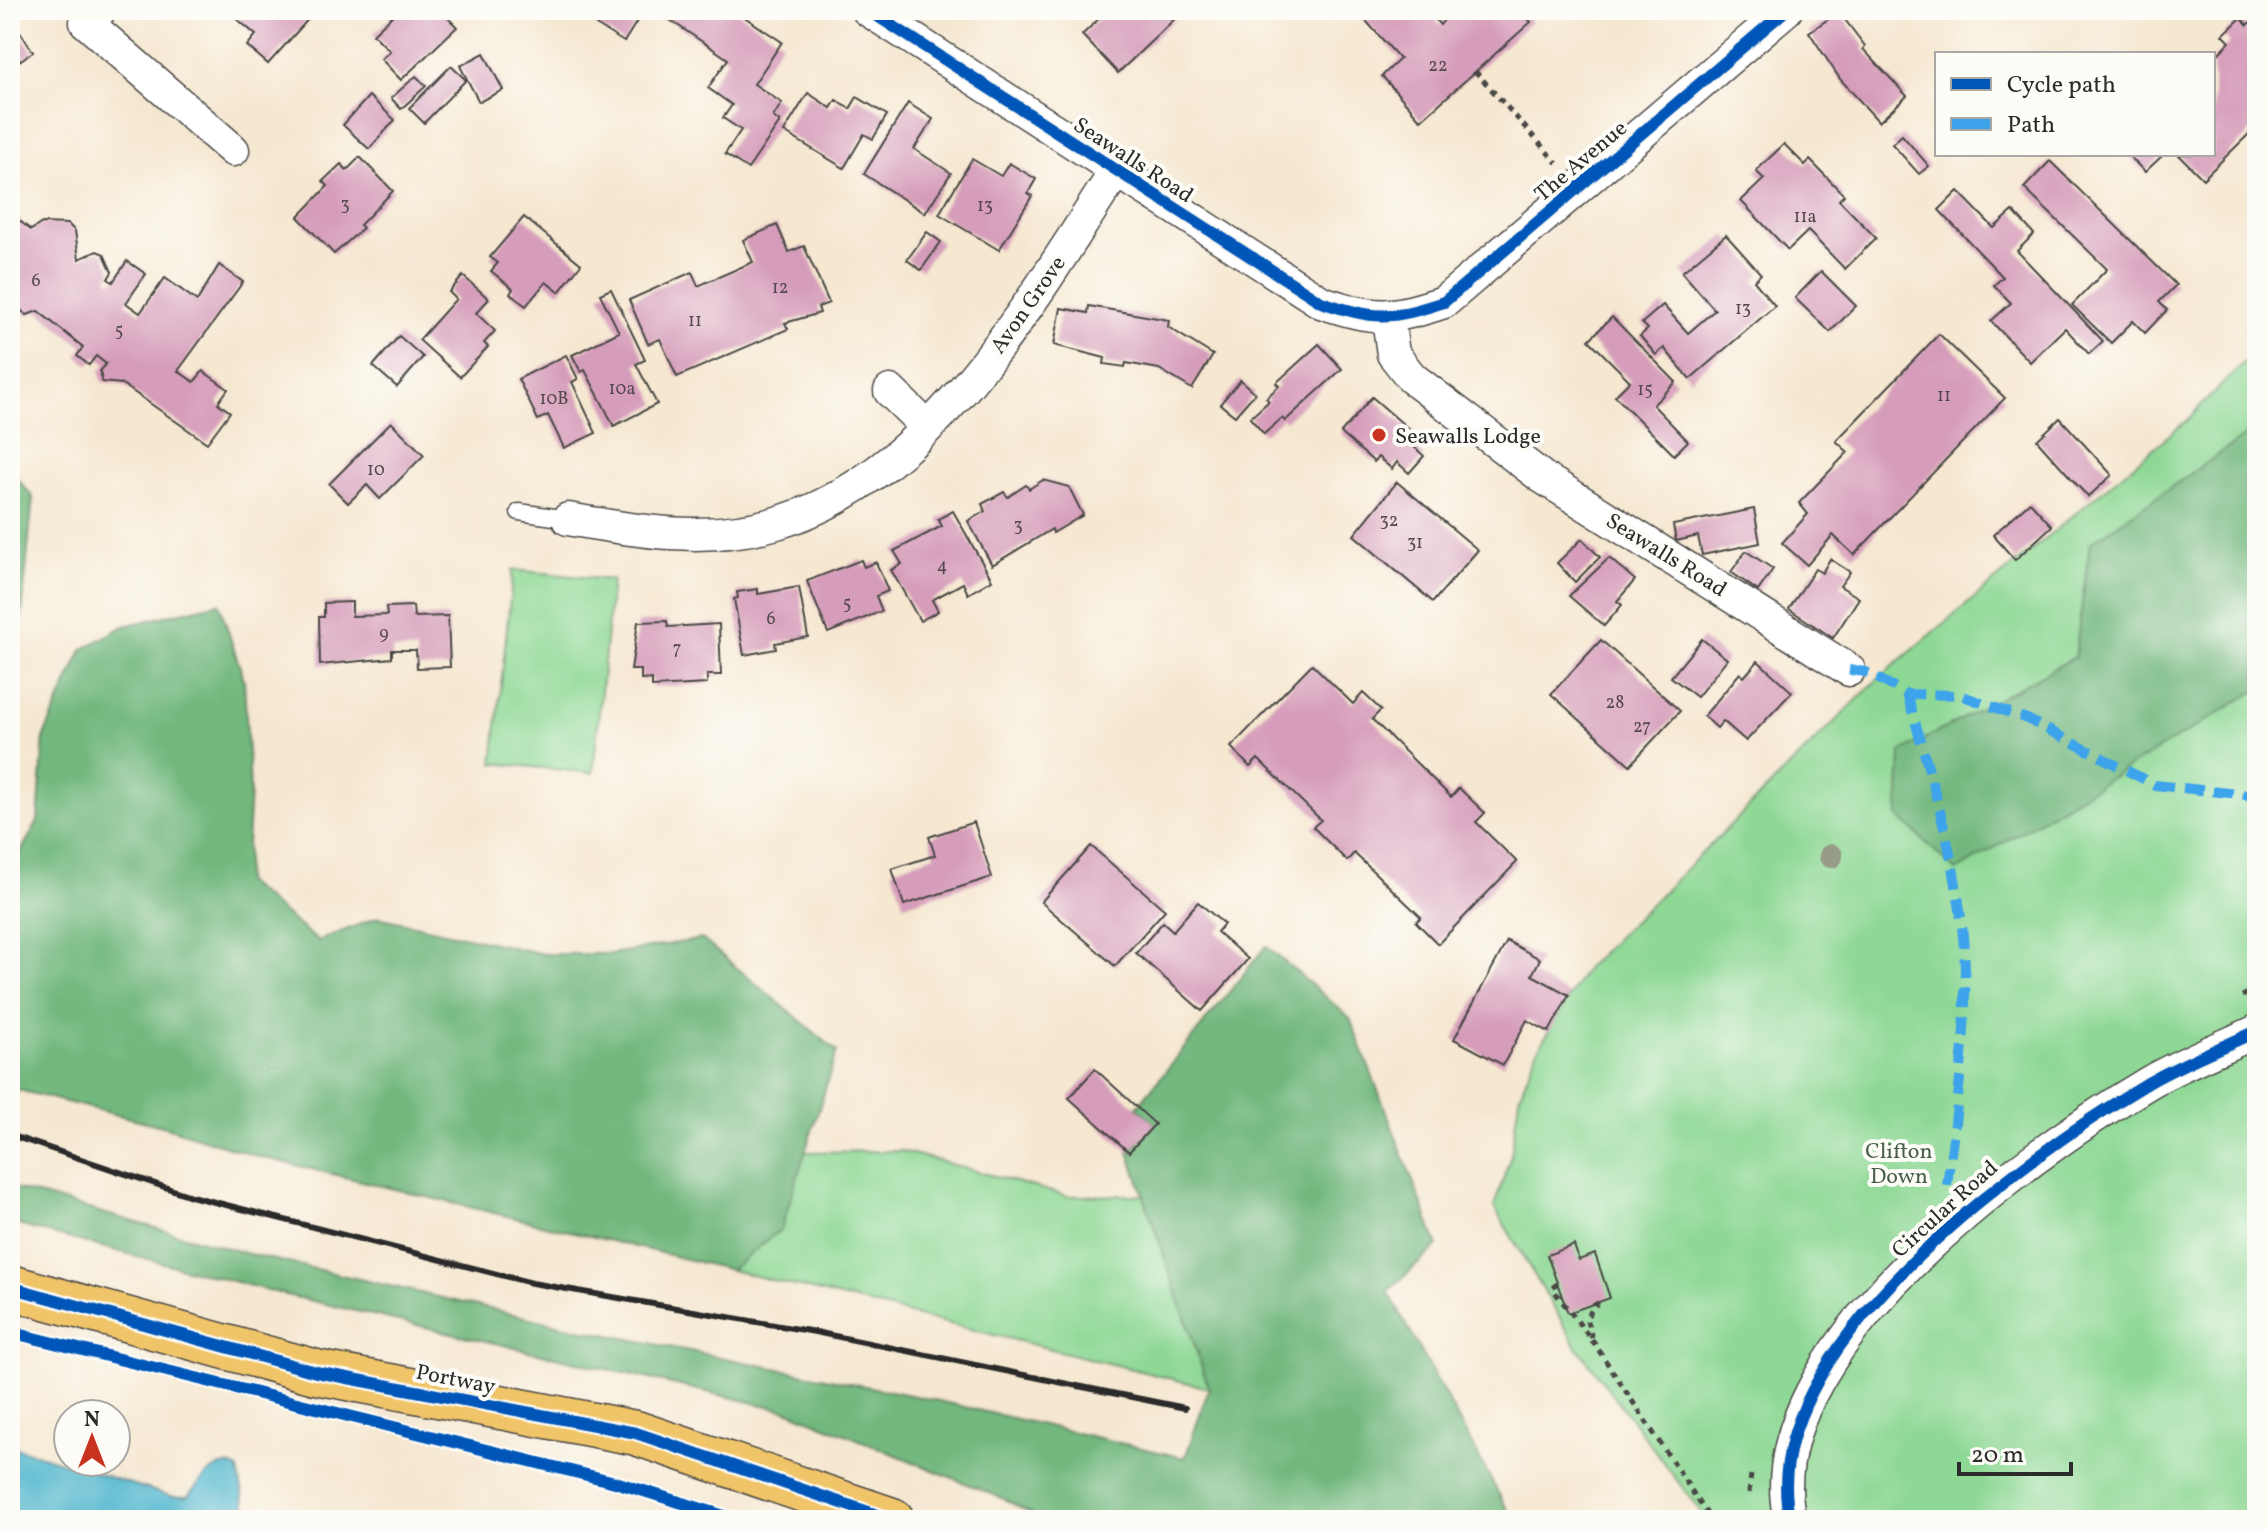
<svg xmlns="http://www.w3.org/2000/svg" width="2267" height="1530" viewBox="0 0 2267 1530" font-family="Vollkorn,serif">
<rect width="100%" height="100%" fill="#fdfcf7"/>
<filter id="ink" filterUnits="userSpaceOnUse"><feTurbulence type="fractalNoise" baseFrequency=".0125" numOctaves="2"/><feDisplacementMap in="SourceGraphic" scale="16" xChannelSelector="R" yChannelSelector="G"/><feConvolveMatrix kernelMatrix="1 2 1 2 8 2 1 2 1" color-interpolation-filters="sRGB"/></filter>
<filter id="wash" filterUnits="userSpaceOnUse"><feTurbulence type="fractalNoise" baseFrequency=".006" numOctaves="4" result="noise"/><feDisplacementMap in="SourceGraphic" scale="32" xChannelSelector="R" yChannelSelector="G"/><feGaussianBlur stdDeviation="1.8" result="paint"/><feColorMatrix in="noise" values="0 0 0 0 0 0 0 0 0 0 0 0 0 0 0 0 0 1.4 0 .05"/><feComposite in="paint" operator="in"/></filter>
<g filter="url(#wash)">
<rect width="100%" height="100%" fill="#f5e7d0"/>
<g fill="#8ed895" stroke="#5c8260" stroke-width="2">
<polygon points="2257,349 2257,1520 1707,1520 1577,1347 1494,1207 1511,1155 1519,1097 1536,1053 1586,968 1878,679 2187,420"/>
<polygon points="513,570 612,580 593,773 493,763"/>
<polygon points="902,1151 1067,1196 1144,1195 1209,1388 731,1270 781,1229 804,1152"/>
</g>
<g fill="#72b87e" stroke="#4e7254" stroke-width="2">
<polygon points="2257,428 2257,690 1956,871 1898,816 1901,752 2075,657 2090,543"/>
<polygon points="10,470 33,497 10,740"/>
<polygon points="219,603 244,680 250,789 245,882 318,941 378,917 543,954 611,954 702,939 837,1051 781,1229 731,1270 257,1156 166,1127 10,1088 10,871 38,821 44,736 82,650 124,626"/>
<polygon points="1266,946 1350,1018 1438,1246 1388,1291 1513,1520 1042,1520 1004,1499 789,1411 286,1295 10,1223 10,1187 245,1253 574,1328 930,1399 1185,1458 1209,1388 1129,1152 1155,1124 1137,1107"/>
</g>
<path fill="#4eb5cd" stroke="#3c707c" stroke-width="2" d="M 10,1446 L 170,1496 L 187,1497 C 200,1483 218,1455 238,1469 L 245,1506 L 254,1520 L 10,1520 Z"/>
<g id="blocks">
<g fill="#d69dba">
<polygon points="240,10 307,10 312,15 268,64 247,46 256,35 237,19 243,12"/>
<polygon points="398,10 440,10 457,27 401,80 381,59 390,51 373,34"/>
<polygon points="591,10 644,10 624,42 596,25 601,17"/>
<polygon points="655,10 734,10 782,42 754,84 782,103 773,117 780,122 748,169 725,154 741,130 723,118 732,105 708,88 728,59"/>
<polygon points="1108,10 1184,10 1118,73 1082,35"/>
<polygon points="1360,10 1427,10 1440,25 1444,20 1440,15 1446,10 1520,10 1531,22 1421,120 1382,76 1400,59 1358,12"/>
<polygon points="1839,12 1865,46 1863,49 1907,96 1879,122 1840,79 1809,32"/>
<polygon points="2257,16 2257,126 2203,179 2178,154 2213,154 2213,59 2230,42 2223,35 2241,18 2248,25"/>
<polygon points="12,19 33,52 10,67 10,20"/>
<polygon points="484,53 503,90 479,102 460,66"/>
<polygon points="451,66 466,80 424,123 409,108"/>
<polygon points="416,76 426,86 401,109 391,98"/>
<polygon points="808,93 831,108 836,100 850,109 857,97 887,115 873,139 864,134 844,168 784,132"/>
<polygon points="369,96 395,120 369,149 343,125"/>
<polygon points="908,103 933,119 914,149 951,173 925,213 864,174"/>
<polygon points="1902,135 1929,166 1919,174 1892,144"/>
<polygon points="1784,144 1805,165 1810,160 1844,195 1839,200 1876,238 1845,269 1808,231 1788,250 1741,201 1764,179 1756,171"/>
<polygon points="2127,154 2164,154 2145,172"/>
<polygon points="360,157 393,191 360,225 363,228 334,254 298,217 328,186 323,181 341,164 347,170"/>
<polygon points="972,159 1001,176 1009,163 1036,179 1028,193 1032,196 999,250 939,214"/>
<polygon points="2050,161 2176,285 2159,302 2167,310 2145,333 2133,321 2111,343 2072,305 2107,269 2024,188"/>
<polygon points="1958,191 1994,228 2013,211 2034,234 2017,251 2103,341 2089,354 2065,328 2030,362 1991,321 2011,303 1994,285 2003,277 1939,210"/>
<polygon points="10,213 31,230 42,223 68,224 75,231 79,259 97,251 104,254 112,272 108,279 113,282 127,261 146,274 126,303 140,313 165,278 197,301 219,265 243,282 178,371 194,382 203,371 228,389 218,403 230,412 207,443 122,384 102,382 100,371 106,364 96,356 89,365 77,356 83,347 38,311 27,315 10,302"/>
<polygon points="524,217 581,264 559,292 546,282 526,306 510,294 513,289 491,271 498,263 490,257"/>
<polygon points="777,225 789,252 804,246 829,303 818,307 820,313 785,323 788,329 677,377 660,339 648,344 629,300 692,272 698,286 753,262 743,240"/>
<polygon points="927,232 941,242 921,270 907,260"/>
<polygon points="1726,235 1761,274 1754,281 1775,306 1690,379 1664,348 1656,355 1640,336 1648,329 1642,323 1663,305 1688,333 1715,310 1682,272"/>
<polygon points="1821,271 1856,306 1830,332 1795,298"/>
<polygon points="463,276 489,299 476,313 495,331 484,343 488,347 460,377 419,340 456,299 449,292"/>
<polygon points="611,289 645,360 636,364 657,404 614,426 585,370 581,372 572,355 619,332 600,294"/>
<polygon points="1089,306 1169,320 1168,327 1213,355 1192,389 1159,369 1126,363 1125,367 1104,364 1105,358 1054,345 1061,308 1088,313"/>
<polygon points="1612,317 1676,382 1653,405 1688,441 1674,455 1615,396 1630,381 1589,340"/>
<polygon points="1939,334 2005,398 1854,555 1833,535 1807,565 1782,543 1808,514 1799,503 1848,452 1836,441"/>
<polygon points="399,336 423,357 397,387 373,366"/>
<polygon points="1319,344 1342,369 1285,421 1282,418 1264,434 1250,418 1269,401 1266,398 1279,386 1276,383"/>
<polygon points="566,355 578,379 572,382 596,433 564,448 548,415 538,420 518,379"/>
<polygon points="1240,380 1255,393 1235,416 1220,404"/>
<polygon points="1372,397 1418,437 1411,444 1424,456 1409,473 1397,462 1392,469 1378,457 1374,462 1341,433"/>
<polygon points="2060,418 2112,475 2088,497 2037,440"/>
<polygon points="391,422 424,455 380,499 367,485 348,503 329,484"/>
<polygon points="1043,480 1069,487 1083,515 1053,533 1052,529 992,565 968,521 985,511 982,504 1004,492 1008,497 1026,485 1029,489"/>
<polygon points="1397,482 1478,550 1433,602 1354,535"/>
<polygon points="2030,502 2052,526 2015,560 1993,535"/>
<polygon points="1754,509 1760,543 1702,555 1698,536 1676,541 1673,525"/>
<polygon points="953,511 992,580 968,594 963,583 932,600 938,611 920,621 891,570 902,564 894,551 942,526 938,519"/>
<polygon points="1582,539 1600,557 1575,582 1557,563"/>
<polygon points="1746,551 1773,569 1758,591 1731,572"/>
<polygon points="1609,558 1635,580 1617,601 1622,605 1604,626 1569,596"/>
<polygon points="1830,559 1850,572 1840,586 1859,598 1833,638 1789,609 1815,569 1822,573"/>
<polygon points="861,560 864,567 876,562 888,591 876,596 882,611 828,633 807,581"/>
<polygon points="799,587 808,637 775,643 776,649 744,655 734,599 738,598 737,592 758,589 758,594"/>
<polygon points="352,602 352,616 387,615 386,607 413,606 414,617 448,616 450,667 417,668 416,650 392,650 392,658 320,665 319,617 324,617 324,603"/>
<polygon points="667,621 668,627 719,624 721,675 707,675 707,684 652,687 652,679 641,680 641,670 631,670 638,622"/>
<polygon points="1702,639 1727,659 1697,697 1671,677"/>
<polygon points="1601,640 1680,711 1630,765 1551,694"/>
<polygon points="1758,661 1792,692 1746,741 1723,721 1717,728 1704,716 1740,673 1744,677"/>
<polygon points="1312,664 1353,704 1363,693 1381,710 1372,719 1451,797 1459,788 1485,813 1476,822 1517,862 1438,944 1416,922 1421,917 1354,853 1347,861 1313,827 1321,820 1258,759 1250,767 1231,747"/>
<polygon points="974,822 992,877 904,905 892,869 935,855 929,837"/>
<polygon points="1091,846 1165,910 1115,966 1041,902"/>
<polygon points="1198,902 1224,924 1217,932 1248,959 1202,1011 1136,953 1163,922 1173,931"/>
<polygon points="1507,941 1540,959 1532,975 1569,995 1549,1032 1527,1020 1503,1065 1454,1039"/>
<polygon points="1095,1069 1155,1124 1129,1152 1069,1098"/>
<polygon points="1574,1245 1579,1260 1595,1254 1610,1298 1568,1313 1547,1255"/>
</g>
</g>
</g>
<g filter="url(#ink)">
<use href="#blocks" fill-opacity="0" stroke="#494744" stroke-width="2"/>
<g fill="none" stroke-linecap="round" stroke-linejoin="round">
<defs>
<polyline id="lane" points="519,512 568,519"/>
<g id="street">
<polyline points="100,10 86,22 233,150"/>
<path d="M 868,10 L 1321,302 C 1376,320 1389,320 1444,302 L 1786,10"/>
<polyline points="1388,318 1393,354 1412,378 1542,477 1849,670"/>
<polyline points="890,391 927,427"/>
<path d="M 568,519 C 636,531 705,543 773,524 C 930,481 1033,298 1116,171"/>
<path d="M 1790,1520 C 1750,1354 2025,1156 2148,1083 C 2182,1063 2221,1048 2257,1031"/>
</g>
<polyline id="highway" points="10,1287 316,1372 636,1433 892,1520"/>
</defs>
<use href="#lane" stroke="#494744" stroke-width="19"/>
<use href="#street" stroke="#494744" stroke-width="35"/>
<use href="#highway" stroke="#494744" stroke-width="47"/>
<g stroke="#494744" stroke-width="5" stroke-dasharray="6 6" stroke-linecap="butt">
<polyline points="1475,71 1557,163"/>
<polyline points="2242,996 2257,989"/>
<polyline points="1557,1284 1552,1288 1594,1343 1711,1520"/>
<polyline points="1592,1338 1586,1318 1598,1302"/>
<polyline points="1749,1493 1751,1474"/>
</g>
<use href="#lane" stroke="#fff" stroke-width="16"/>
<use href="#street" stroke="#fff" stroke-width="32"/>
<use href="#highway" stroke="#f0c469" stroke-width="44"/>
<polyline stroke="#2b2b2b" stroke-width="6" points="10,1135 191,1196 532,1283 815,1332 1185,1408"/>
<g stroke="#3ea3eb" stroke-width="10" stroke-dasharray="20 10" stroke-linecap="butt">
<polyline points="1849,670 1866,672 1907,694 1960,695 2027,719 2155,785 2257,796"/>
<path d="M 1907,694 C 1931,777 1958,862 1964,949 C 1969,1028 1957,1106 1947,1185"/>
</g>
<defs>
<g id="cycleway">
<path d="M 868,10 L 1321,302 C 1376,320 1389,320 1444,302 L 1786,10"/>
<polyline points="10,1287 316,1372 636,1433 892,1520"/>
<polyline points="10,1332 615,1482 737,1520"/>
<path d="M 1790,1520 C 1750,1354 2025,1156 2148,1083 C 2182,1063 2221,1048 2257,1031"/>
</g>
</defs>
<use href="#cycleway" stroke="#fdfcf7" stroke-width="17"/>
<use href="#cycleway" stroke="#0057b8" stroke-width="12"/>
</g>
<circle fill="#969c87" cx="1831" cy="856" r="12"/>
</g>
<circle fill="#c8321e" stroke="#fdfcf7" stroke-width="3" cx="1379" cy="435" r="8"/>
<g text-anchor="middle" stroke-width="8" stroke-linejoin="round" paint-order="stroke">
<g font-size="18" fill="#56484f">
<text x="1438" y="71">22</text>
<text x="345" y="210">3</text>
<text x="985" y="211">13</text>
<text x="1805" y="222">11a</text>
<text x="36" y="286">6</text>
<text x="780" y="293">12</text>
<text x="1743" y="314">13</text>
<text x="695" y="326">11</text>
<text x="119" y="336">5</text>
<text x="622" y="394">10a</text>
<text x="1645" y="395">15</text>
<text x="1944" y="401">11</text>
<text x="554" y="404">10B</text>
<text x="376" y="475">10</text>
<text x="1389" y="526">32</text>
<text x="1018" y="531">3</text>
<text x="1415" y="548">31</text>
<text x="942" y="571">4</text>
<text x="847" y="609">5</text>
<text x="771" y="624">6</text>
<text x="384" y="639">9</text>
<text x="677" y="654">7</text>
<text x="1615" y="708">28</text>
<text x="1642" y="732">27</text>
</g>
<g font-size="22" fill="#2b2b2b" stroke="#fdfcf7">
<text transform="translate(1134 159) rotate(33)" y="8">Seawalls Road</text>
<text transform="translate(1580 160) rotate(-40)" y="8">The Avenue</text>
<text transform="translate(1027 304) rotate(-55)" y="8">Avon Grove</text>
<text transform="translate(1667 554) rotate(32)" y="8">Seawalls Road</text>
<text transform="translate(1944 1208) rotate(-42)" y="8">Circular Road</text>
<text transform="translate(456 1378) rotate(11)" y="8">Portway</text>
</g>
<g font-size="22" fill="#2b2b2b" stroke="#fdfcf7" text-anchor="start">
<text x="1395" y="443">Seawalls Lodge</text>
</g>
<g font-size="22" fill="#495f4b" stroke="#fdfcf7">
<text x="1899" y="1158">Clifton<tspan x="1899" dy="25">Down</tspan></text>
</g>
</g>
<rect width="2267" height="1530" fill="none" stroke="#fdfcf7" stroke-width="40"/>
<rect x="1935" y="52" width="280" height="104" fill="#fdfcf7" stroke="#a9a8a5" stroke-width="2"/>
<rect x="1951" y="78" width="40" height="12" fill="#0057b8" stroke="#a9a8a5" stroke-width="2"/>
<text x="2007" y="92" font-size="24" fill="#2b2b2b">Cycle path</text>
<rect x="1951" y="118" width="40" height="12" fill="#3ea3eb" stroke="#a9a8a5" stroke-width="2"/>
<text x="2007" y="132" font-size="24" fill="#2b2b2b">Path</text>
<g transform="translate(92 1438)"><circle r="38" fill="#fdfcf7" stroke="#a9a8a5" stroke-width="2"/>
<path d="M0-6L14 30L0 20L-14 30Z" fill="#c8321e"/>
<text y="-12" font-size="22" font-weight="bold" text-anchor="middle" fill="#2b2b2b">N</text>
</g>
<path d="M1959 1462v12h112v-12" fill="none" stroke="#2b2b2b" stroke-width="4"/>
<text x="1971" y="1462" font-size="24" fill="#2b2b2b" stroke="#fdfcf7" stroke-width="6" paint-order="stroke">20 m</text>
</svg>
